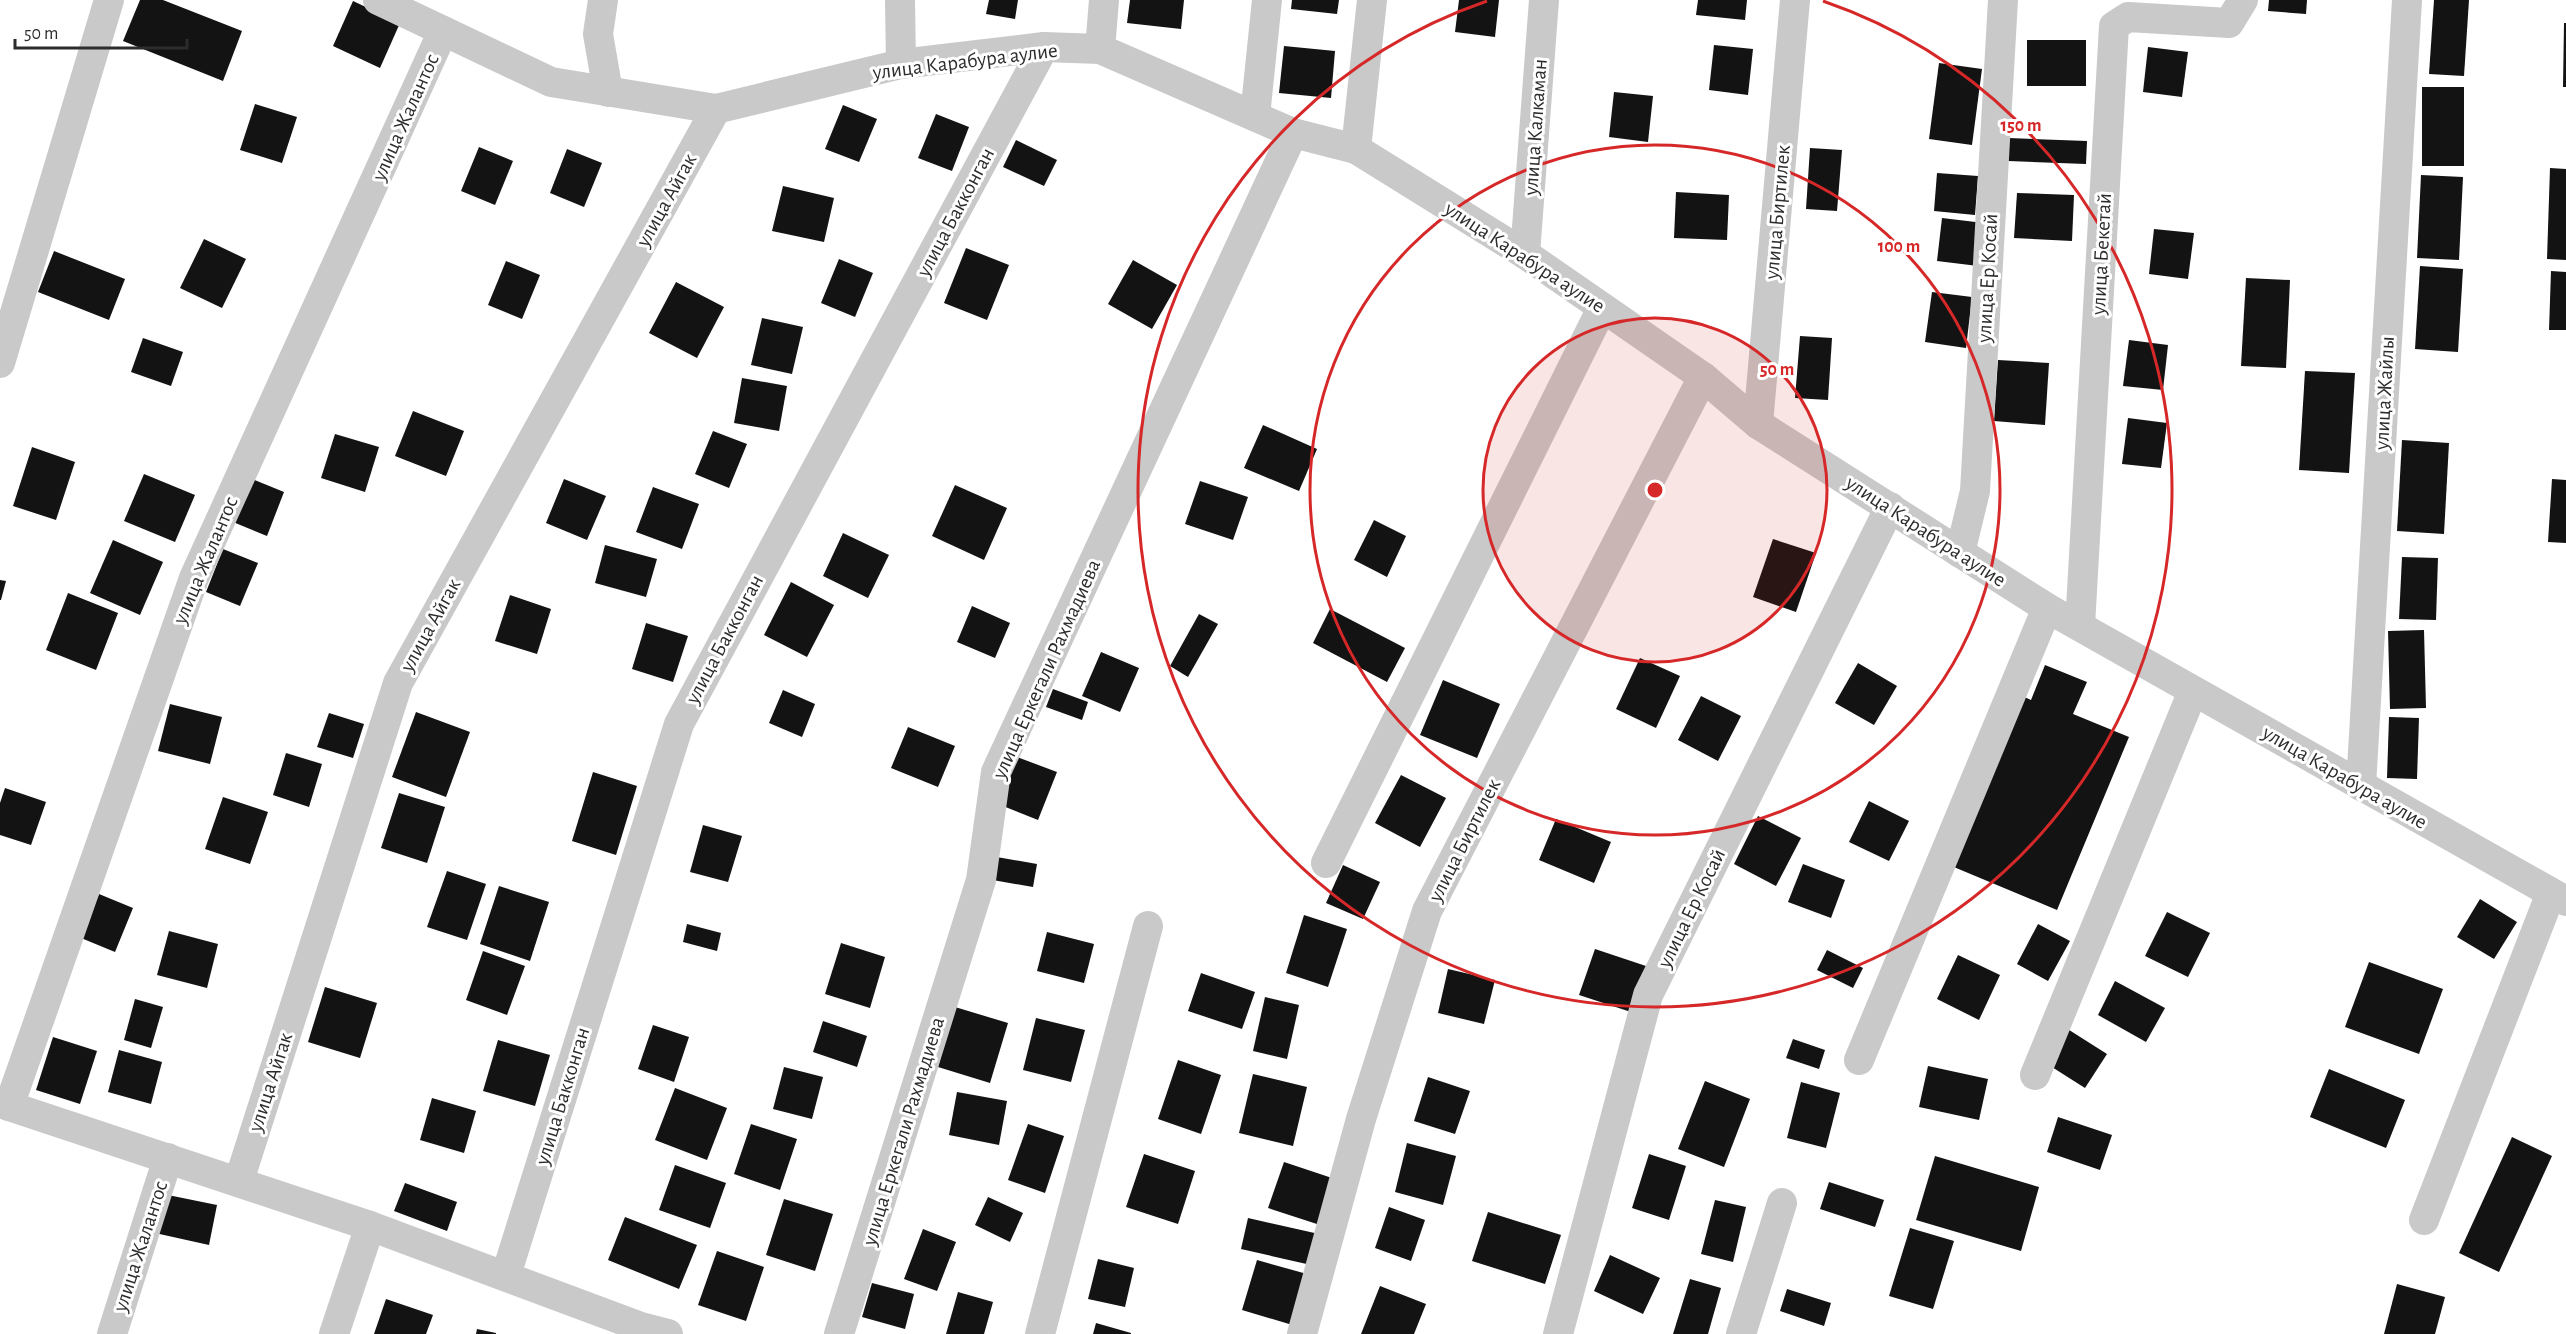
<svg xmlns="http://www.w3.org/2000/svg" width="2566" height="1334" viewBox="0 0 2566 1334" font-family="'Alegreya Sans',sans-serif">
<rect width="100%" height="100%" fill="#fff"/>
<g fill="#131313">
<polygon points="140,0 163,0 242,31 223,81 123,41"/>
<polygon points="989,0 1018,0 1015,19 986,14"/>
<polygon points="1130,0 1184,0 1181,29 1127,23"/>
<polygon points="1292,0 1339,0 1337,14 1291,9"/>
<polygon points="1459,0 1499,0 1495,37 1455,32"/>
<polygon points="1698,0 1747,0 1745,20 1696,15"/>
<polygon points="2269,0 2307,0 2306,14 2268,11"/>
<polygon points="2434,0 2469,0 2464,76 2429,74"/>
<polygon points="353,1 400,23 380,68 333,46"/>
<polygon points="2564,23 2566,23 2566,87 2563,87"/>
<rect x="2027" y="40" width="59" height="46"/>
<polygon points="1714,45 1753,49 1748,95 1709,90"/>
<polygon points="1284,46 1335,51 1331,98 1279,93"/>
<polygon points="2148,47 2188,52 2182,97 2143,92"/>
<polygon points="1939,63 1982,69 1972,145 1929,139"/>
<rect x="2422" y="87" width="42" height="79"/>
<polygon points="1614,92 1653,96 1648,142 1609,137"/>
<polygon points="255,104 297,117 282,163 240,150"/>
<polygon points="843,105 877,119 859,162 825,149"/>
<polygon points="936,114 969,127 952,171 918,158"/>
<polygon points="2009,138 2087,141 2086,164 2008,161"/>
<polygon points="1016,140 1057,160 1044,186 1003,167"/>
<polygon points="479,147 513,161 495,205 461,191"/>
<polygon points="1810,148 1842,150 1837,211 1806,209"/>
<polygon points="567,149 602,163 584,207 550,193"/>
<polygon points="2550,168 2566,169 2566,260 2547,259"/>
<polygon points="1937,173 1978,176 1975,215 1934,211"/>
<polygon points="2421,175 2463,177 2459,260 2417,258"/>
<polygon points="783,186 834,198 824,242 772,231"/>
<polygon points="1676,192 1729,195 1727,240 1674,238"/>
<polygon points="2017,193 2074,195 2072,241 2014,238"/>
<polygon points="1942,218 1984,223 1978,266 1937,261"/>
<polygon points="2154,229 2194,233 2188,279 2149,274"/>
<polygon points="204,239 246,259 222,308 180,288"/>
<polygon points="966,248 1009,265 987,320 944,303"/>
<polygon points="54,251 125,279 109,320 38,292"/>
<polygon points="839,259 873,273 855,317 821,303"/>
<polygon points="1133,260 1177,285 1152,329 1108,304"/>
<polygon points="506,261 540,275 522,319 488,305"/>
<polygon points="2420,266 2463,269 2458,352 2415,349"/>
<polygon points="2551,271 2566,272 2566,330 2549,330"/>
<polygon points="2246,278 2290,280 2286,368 2241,366"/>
<polygon points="676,282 724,307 697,358 649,333"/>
<polygon points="1932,292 1972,297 1966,348 1925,342"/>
<polygon points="762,318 803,327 792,374 751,365"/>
<polygon points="1800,336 1832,338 1828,400 1795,398"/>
<polygon points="143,338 183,352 171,386 131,372"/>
<polygon points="2129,340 2168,345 2163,390 2123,386"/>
<polygon points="1998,360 2049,363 2045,425 1994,421"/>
<polygon points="2305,371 2355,373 2349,473 2299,470"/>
<polygon points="742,378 787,386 779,431 734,423"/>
<polygon points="413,411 464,431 446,476 395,456"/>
<polygon points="2128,418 2167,423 2161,468 2122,464"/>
<polygon points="1263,425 1317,449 1299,491 1244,468"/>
<polygon points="713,431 747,444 729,488 695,474"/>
<polygon points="335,434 379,447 365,492 321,478"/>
<polygon points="2402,440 2449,443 2444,534 2397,531"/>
<polygon points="32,447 75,462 56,520 13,506"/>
<polygon points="144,474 195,495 175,542 124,521"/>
<polygon points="250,478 284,492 267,536 233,522"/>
<polygon points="564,479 606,496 587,540 546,523"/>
<polygon points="2552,479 2566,480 2566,543 2548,542"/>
<polygon points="1200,481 1248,497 1233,540 1185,524"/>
<polygon points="955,485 1007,508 984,560 932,536"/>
<polygon points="653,487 699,504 682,549 636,532"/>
<polygon points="1374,520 1406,536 1387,577 1354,560"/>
<polygon points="843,533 889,555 868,598 823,576"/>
<polygon points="1773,539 1816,553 1796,612 1753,597"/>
<polygon points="113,540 163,562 140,615 90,593"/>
<polygon points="605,545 657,559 646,597 595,583"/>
<polygon points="223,549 258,563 240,606 206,592"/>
<polygon points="2402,557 2438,558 2436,620 2399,619"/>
<polygon points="0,580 6,581 1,600 0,600"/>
<polygon points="791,582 834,605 807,657 764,635"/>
<polygon points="68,593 118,613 96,670 46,650"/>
<polygon points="510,595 551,609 537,654 495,641"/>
<polygon points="972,606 1010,623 995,658 957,642"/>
<polygon points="1330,609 1405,648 1387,682 1313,643"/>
<polygon points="1199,614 1218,624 1188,677 1170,666"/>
<polygon points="646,623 688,636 673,682 632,669"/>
<polygon points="2424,630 2426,708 2390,709 2388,631"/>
<polygon points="1101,652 1139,668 1120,712 1082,696"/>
<polygon points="1640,658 1680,676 1656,728 1616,709"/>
<polygon points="1858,663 1897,686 1874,725 1835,703"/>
<polygon points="2045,665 2087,682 2073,714 2129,737 2057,910 1949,865 2020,695 2031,700"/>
<polygon points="1443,680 1500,704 1477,758 1420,735"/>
<polygon points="1053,689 1088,702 1082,720 1046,707"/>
<polygon points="783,690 815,704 802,737 769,723"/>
<polygon points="1701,696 1741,716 1718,761 1678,740"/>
<polygon points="170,704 222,717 210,764 158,751"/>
<polygon points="416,712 470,732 446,797 392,777"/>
<polygon points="329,713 364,724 353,758 317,747"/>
<polygon points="2389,717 2419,718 2417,779 2387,778"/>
<polygon points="908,727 955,746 938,787 891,768"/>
<polygon points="286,753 322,764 309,807 273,795"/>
<polygon points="1017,757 1057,772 1038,820 998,804"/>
<polygon points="593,772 637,786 616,855 572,841"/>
<polygon points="1401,775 1446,798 1420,847 1375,823"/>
<polygon points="5,788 46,802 31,845 0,835 0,803"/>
<polygon points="399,793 445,807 427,863 381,848"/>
<polygon points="223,797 268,812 250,864 205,849"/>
<polygon points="1869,801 1909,821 1889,861 1849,842"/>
<polygon points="1758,816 1801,838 1776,886 1734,864"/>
<polygon points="1556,819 1611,842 1594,883 1539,860"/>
<polygon points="703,825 742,836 728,882 690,872"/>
<polygon points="991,856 1037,864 1033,887 987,879"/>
<polygon points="1803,864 1845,880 1831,918 1788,902"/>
<polygon points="1343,865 1380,882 1363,919 1326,903"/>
<polygon points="447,871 486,884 467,940 427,927"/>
<polygon points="499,886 549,902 530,961 480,944"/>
<polygon points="99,894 133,908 115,952 81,938"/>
<polygon points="2480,899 2517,922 2494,959 2457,937"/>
<polygon points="2167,912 2210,933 2188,977 2145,956"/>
<polygon points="1304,915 1347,929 1328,987 1286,973"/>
<polygon points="687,924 721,933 717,951 683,942"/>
<polygon points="2038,924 2070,941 2048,981 2017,964"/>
<polygon points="169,931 218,944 207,988 157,975"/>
<polygon points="1047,932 1094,944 1084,983 1037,971"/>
<polygon points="841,943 885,957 870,1008 825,994"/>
<polygon points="1595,949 1649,967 1634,1013 1579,995"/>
<polygon points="1827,950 1863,968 1853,988 1817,970"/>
<polygon points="483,951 525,966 507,1015 466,1000"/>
<polygon points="1958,955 2000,975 1979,1020 1937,999"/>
<polygon points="2369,962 2443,989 2419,1054 2345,1027"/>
<polygon points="1448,969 1495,980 1484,1024 1438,1013"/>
<polygon points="1201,973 1255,992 1242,1029 1188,1011"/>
<polygon points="2115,981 2165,1008 2146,1042 2098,1015"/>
<polygon points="325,987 377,1003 360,1058 308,1042"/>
<polygon points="1265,997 1299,1005 1287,1059 1253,1051"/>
<polygon points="135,999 163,1007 151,1048 124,1040"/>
<polygon points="955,1007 1008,1023 990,1083 938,1067"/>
<polygon points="1036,1018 1085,1030 1071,1082 1023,1070"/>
<polygon points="823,1021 867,1036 857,1067 813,1052"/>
<polygon points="653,1025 689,1037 674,1082 638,1069"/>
<polygon points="2066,1028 2107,1054 2085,1088 2044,1062"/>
<polygon points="53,1037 97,1051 80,1104 36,1090"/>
<polygon points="1793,1039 1825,1050 1819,1069 1786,1058"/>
<polygon points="498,1040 550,1055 535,1106 483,1091"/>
<polygon points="119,1050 162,1062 151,1104 108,1092"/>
<polygon points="1178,1060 1221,1075 1201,1134 1158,1119"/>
<polygon points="1928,1066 1988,1079 1979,1120 1919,1107"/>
<polygon points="784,1067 823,1077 812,1119 773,1109"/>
<polygon points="2329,1069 2405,1100 2386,1148 2310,1117"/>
<polygon points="1253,1074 1307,1087 1293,1146 1239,1133"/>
<polygon points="1428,1077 1470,1091 1455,1134 1414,1121"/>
<polygon points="1705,1081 1750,1099 1724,1167 1678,1149"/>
<polygon points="1801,1082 1840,1093 1826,1148 1787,1138"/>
<polygon points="675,1088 727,1108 707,1160 655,1140"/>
<polygon points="957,1092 1007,1101 999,1145 949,1135"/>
<polygon points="432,1098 476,1111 464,1153 420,1140"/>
<polygon points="2058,1117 2112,1135 2100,1170 2047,1152"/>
<polygon points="751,1124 797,1139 780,1190 734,1174"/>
<polygon points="1028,1124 1064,1136 1045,1193 1008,1180"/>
<polygon points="2512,1137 2552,1156 2499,1272 2459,1253"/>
<polygon points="1407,1143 1456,1156 1443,1205 1395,1192"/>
<polygon points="1144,1154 1195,1171 1178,1224 1126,1207"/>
<polygon points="1649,1154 1686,1166 1669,1220 1632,1208"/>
<polygon points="1935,1156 2039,1187 2021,1251 1916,1220"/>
<polygon points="1284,1162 1335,1179 1320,1225 1268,1208"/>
<polygon points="675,1165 726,1183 710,1228 659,1210"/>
<polygon points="1829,1182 1884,1200 1875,1227 1820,1209"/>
<polygon points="405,1183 457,1202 447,1231 394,1211"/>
<polygon points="163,1194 217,1205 209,1245 155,1233"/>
<polygon points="988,1197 1023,1213 1010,1242 975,1225"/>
<polygon points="784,1199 833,1214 815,1271 766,1255"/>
<polygon points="1715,1200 1746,1207 1733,1262 1701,1254"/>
<polygon points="1389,1207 1425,1220 1411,1261 1375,1248"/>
<polygon points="1488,1212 1561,1235 1545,1284 1472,1261"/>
<polygon points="625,1217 697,1245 679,1289 608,1260"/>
<polygon points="1248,1218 1319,1234 1311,1265 1241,1249"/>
<polygon points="1910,1228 1954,1241 1933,1309 1889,1296"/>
<polygon points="923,1229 956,1242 937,1291 904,1279"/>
<polygon points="717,1251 764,1267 746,1321 698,1305"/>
<polygon points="1610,1255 1660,1278 1643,1314 1594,1291"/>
<polygon points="1098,1259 1134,1268 1125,1307 1088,1299"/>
<polygon points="1257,1260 1314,1276 1299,1327 1242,1310"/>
<polygon points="1690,1279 1721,1288 1708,1334 1673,1334"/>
<polygon points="872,1283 914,1294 905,1329 862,1317"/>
<polygon points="2397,1284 2445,1297 2435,1334 2384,1334"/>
<polygon points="1380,1286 1426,1304 1414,1334 1361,1334"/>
<polygon points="1787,1289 1831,1303 1824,1326 1780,1311"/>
<polygon points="958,1292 993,1302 984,1334 946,1334"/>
<polygon points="386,1299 433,1315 426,1334 374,1334"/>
<polygon points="1096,1323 1131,1333 1131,1334 1093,1334"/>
<polygon points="477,1329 496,1333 496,1334 476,1334"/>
</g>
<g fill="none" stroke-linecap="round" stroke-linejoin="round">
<g stroke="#c9c9c9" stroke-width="30">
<polyline points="378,0 551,82 716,109 901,64 1044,47 1100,49 1293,133 1356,149 1525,254 1703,377 1758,424 2047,608 2566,901"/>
<polyline points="603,0 598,34 608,92"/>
<polyline points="900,0 901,64"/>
<polyline points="1100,49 1104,0"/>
<polyline points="1255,116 1267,0"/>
<polyline points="1356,149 1372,0"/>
<polyline points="1525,254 1544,0"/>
<polyline points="0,363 109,0"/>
<polyline points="1758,424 1795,0"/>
<polyline points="1960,553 1975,491 2003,0"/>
<polyline points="2080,626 2114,26 2128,17 2229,23 2243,0"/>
<polyline points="2361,786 2407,0"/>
<polyline points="1326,863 1602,308"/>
<polyline points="1859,1060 2047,608"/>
<polyline points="2035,1075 2193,691"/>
<polyline points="0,1103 370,1226 641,1327 668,1334"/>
<polyline points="9,1106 194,578 443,31"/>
<polyline points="239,1181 398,683 716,109"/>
<polyline points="2424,1220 2551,893"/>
<polyline points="506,1275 679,724 1044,47"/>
<polyline points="112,1334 168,1158"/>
<polyline points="334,1334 370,1226"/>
<polyline points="839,1334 981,880 996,772 1293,133"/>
<polyline points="1040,1334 1148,926"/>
<polyline points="1302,1334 1361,1119 1427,911 1703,377"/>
<polyline points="1558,1334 1648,995 1890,507"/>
<polyline points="1741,1334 1782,1203"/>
</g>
</g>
<circle cx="1655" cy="490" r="172" fill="#d62828" fill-opacity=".12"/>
<g fill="none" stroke="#d62828" stroke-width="3">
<circle cx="1655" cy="490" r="172"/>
<circle cx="1655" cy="490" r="345"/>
<path d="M1823 1A517 517 0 1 1 1487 1"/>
</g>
<g text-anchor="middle" stroke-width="6" stroke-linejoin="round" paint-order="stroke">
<g font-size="21" fill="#2c2c2c" stroke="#fff">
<text transform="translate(965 61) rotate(-7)" y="7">улица Карабура аулие</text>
<text transform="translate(405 117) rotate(-66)" y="7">улица Жалантос</text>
<text transform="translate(1535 127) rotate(-86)" y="7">улица Калкаман</text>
<text transform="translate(666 200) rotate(-61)" y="7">улица Айгак</text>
<text transform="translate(955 212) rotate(-62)" y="7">улица Бакконган</text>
<text transform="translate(1777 212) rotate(-85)" y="7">улица Биртилек</text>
<text transform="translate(2101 254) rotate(-87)" y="7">улица Бекетай</text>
<text transform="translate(1525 257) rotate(33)" y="7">улица Карабура аулие</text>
<text transform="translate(1987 278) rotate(-87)" y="7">улица Ер Косай</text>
<text transform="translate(2384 393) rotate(-87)" y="7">улица Жайлы</text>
<text transform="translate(1926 531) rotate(33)" y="7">улица Карабура аулие</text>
<text transform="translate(205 560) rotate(-67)" y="7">улица Жалантос</text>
<text transform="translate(430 625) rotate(-61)" y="7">улица Айгак</text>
<text transform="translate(724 639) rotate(-62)" y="7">улица Бакконган</text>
<text transform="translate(1046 669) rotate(-66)" y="7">улица Еркегали Рахмадиева</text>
<text transform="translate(2345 777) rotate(30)" y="7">улица Карабура аулие</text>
<text transform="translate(1464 840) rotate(-63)" y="7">улица Биртилек</text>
<text transform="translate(1691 908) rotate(-64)" y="7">улица Ер Косай</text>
<text transform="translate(270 1082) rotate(-72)" y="7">улица Айгак</text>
<text transform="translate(562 1096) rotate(-73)" y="7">улица Бакконган</text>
<text transform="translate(903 1131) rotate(-73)" y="7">улица Еркегали Рахмадиева</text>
<text transform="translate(140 1246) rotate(-72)" y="7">улица Жалантос</text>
</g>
</g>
<circle cx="1655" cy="490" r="9" fill="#d62828" stroke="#fff" stroke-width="3"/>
<g font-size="18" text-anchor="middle" font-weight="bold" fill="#d62828" stroke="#fff" stroke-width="6" stroke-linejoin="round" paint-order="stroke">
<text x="2021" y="131">150 m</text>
<text x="1899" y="252">100 m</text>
<text x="1777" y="375">50 m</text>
</g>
<path d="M15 39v9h172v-9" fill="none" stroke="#2c2c2c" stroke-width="3"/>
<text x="24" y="39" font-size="18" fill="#2c2c2c" stroke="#ffffff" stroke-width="4.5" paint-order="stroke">50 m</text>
</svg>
